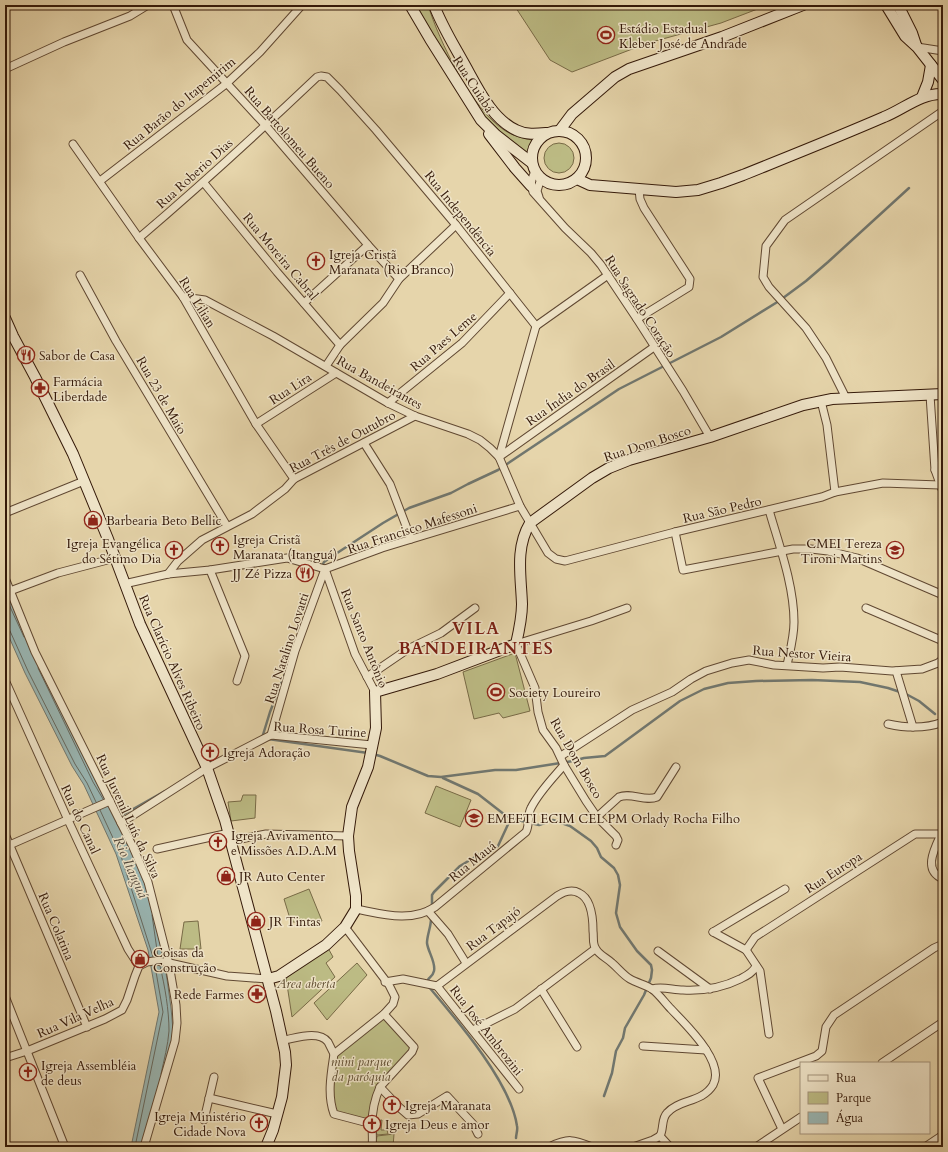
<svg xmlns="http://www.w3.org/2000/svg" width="948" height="1152" viewBox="0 0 948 1152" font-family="Cardo,serif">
<rect width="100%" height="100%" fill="#e6d5ab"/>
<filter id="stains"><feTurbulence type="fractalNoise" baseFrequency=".005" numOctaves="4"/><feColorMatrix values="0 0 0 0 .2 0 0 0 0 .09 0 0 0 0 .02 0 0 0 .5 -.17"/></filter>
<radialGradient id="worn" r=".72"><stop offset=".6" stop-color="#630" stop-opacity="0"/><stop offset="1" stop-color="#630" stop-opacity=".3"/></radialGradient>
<g fill="#bcbb84" stroke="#786a46">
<path d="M 415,5 L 428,5 C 439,41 472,109 504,130 C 513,136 522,138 532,140 L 528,153 L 507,142 L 487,124 Z"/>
<polygon points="514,5 768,5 721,23 648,43 572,72 550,60"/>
<circle cx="559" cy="158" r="15"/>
<polygon points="515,653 530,711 503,718 499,713 474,719 463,672"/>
<polygon points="436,786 471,800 460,827 425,813"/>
<polygon points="243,795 256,795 255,818 231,821 228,802 241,801"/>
<polygon points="309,889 322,921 291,922 284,899"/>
<polygon points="198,921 201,949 180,949 184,922"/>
<polygon points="328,948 333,957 326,963 335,977 292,1017 286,978"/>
<polygon points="357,963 367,975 327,1020 314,1003"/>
<polygon points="384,1017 411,1047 375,1094 370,1121 335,1113 332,1104 336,1055"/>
<polygon points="382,1120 381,1130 387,1130 388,1134 377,1135 374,1121"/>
<polygon points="394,1134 393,1147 378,1147 376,1143 377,1136"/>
</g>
<polygon fill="#99b6b3" stroke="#71776f" points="5,588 144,873 156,917 167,979 171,1008 173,1030 172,1042 144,1147 131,1147 159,1012 148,950 116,854 84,785 72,766 25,673 5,628"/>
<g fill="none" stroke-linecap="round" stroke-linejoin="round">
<g stroke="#66685e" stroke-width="1">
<polyline points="5,596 24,637"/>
<polyline points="5,628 8,628 10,631 28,671 75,764 87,783 96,802"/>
<polyline points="38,668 93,782 103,799"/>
<polyline points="100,810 120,853 153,957"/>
<polyline points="152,915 158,957"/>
<path d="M 160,966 C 165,987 169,1010 169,1031 C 168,1045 164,1060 161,1074"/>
<polyline points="135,1147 163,1012 155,966"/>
</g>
<g stroke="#71776f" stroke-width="2.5">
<polyline points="322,566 324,562 331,557 383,523 409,508 451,493 468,484 498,470 619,389 721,337 779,301 806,281 828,262 909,188"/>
<polyline points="262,738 270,712 286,671"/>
<polyline points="268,739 368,753"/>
<polyline points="373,754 380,756 428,776 441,777 495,770 516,770 573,761 584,758 605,756 680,701 704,689 728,683 756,681 812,680 860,682 888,688 906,694 919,701 935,714"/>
<polyline points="443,778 478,794 505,815 513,819 539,825 553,820 570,826 591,841 597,848 601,857 614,868 618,875 620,885 616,913 620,927 637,951 651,965 652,970 651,978 644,995 625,1028 623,1038 616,1051 612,1073 604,1096"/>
<polyline points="119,817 165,791"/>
<polyline points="432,908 432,895 434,892 460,866 480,854 493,850 498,846 511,818"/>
<path d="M 431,919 C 431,927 427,935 427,943 C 428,952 436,962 434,971 C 432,980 425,975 429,987 C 457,1020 511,1083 517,1126 C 518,1130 516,1134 516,1138"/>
</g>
<defs>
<g id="street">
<polyline points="173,5 187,40 266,126 368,245 399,279"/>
<polyline points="917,47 943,51"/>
<polyline points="5,69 64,42 130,16 148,5"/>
<polyline points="73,144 139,238 183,297 256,424 294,479"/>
<path d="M 535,171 C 532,178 530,184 533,192 L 565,228 L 591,253 L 601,265 L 637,319 L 683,391 L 710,437"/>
<polyline points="100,181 226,84 260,52 302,5"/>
<polyline points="204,183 277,272 340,345"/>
<polyline points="539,197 537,191 541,178"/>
<path d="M 139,238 C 200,186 259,132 317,77 L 321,76 L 327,77 L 340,90 L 376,130 L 456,225 L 536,326"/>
<polyline points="80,275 116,341 227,526"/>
<polyline points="183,297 205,300 273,336 388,403 415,416 468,434 480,440 490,448 499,457 520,506 548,553 556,559 565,561 675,532 822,497 835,492 883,483 940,485"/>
<polyline points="304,303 368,245"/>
<polyline points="637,319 689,287 690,279 644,208 640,199 639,189"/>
<polyline points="536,326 608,275"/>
<polyline points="326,366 340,345 383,303 399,279 456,225"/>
<polyline points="930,395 935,470 943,492"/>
<polyline points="846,398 826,358 806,328 769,287 763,277 766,246 785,220 943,111"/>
<polyline points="821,401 827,425 835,492"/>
<polyline points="388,403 462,343 510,293"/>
<polyline points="256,424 336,373"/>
<polyline points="364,443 390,484 411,539"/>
<polyline points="499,457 654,347"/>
<polyline points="499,457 536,326"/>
<polyline points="935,470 943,465"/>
<path d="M 769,510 C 779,545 794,585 794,622 C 794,637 790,651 787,665"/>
<polyline points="5,513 84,481"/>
<polyline points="675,532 683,570 793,549 811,549 828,551 857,558 943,595"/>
<polyline points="325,569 355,654 375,692"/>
<polyline points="210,570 245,656 237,681"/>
<polyline points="168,574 178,561 202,540 252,514 285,489 294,479 415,416"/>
<polyline points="5,578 35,652 133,847 148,882 169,964 176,1005 177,1023 175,1041 144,1147"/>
<polyline points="124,584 168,574 210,570 287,558 325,569 382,548 520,506"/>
<polyline points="10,591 58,573 115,558"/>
<polyline points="866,608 943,641"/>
<polyline points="896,671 913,727"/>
<polyline points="367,677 408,649 441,633 475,608"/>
<polyline points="5,680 68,820 128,949 139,966"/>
<path d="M 888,724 C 906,728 925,729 943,722"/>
<polyline points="271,735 295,651 325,569"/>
<polyline points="561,756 632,710 672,692 691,679 706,671 732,663 749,660 774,665 823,668 840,667 892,671 922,669 938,663 943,659"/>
<path d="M 597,817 L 619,797 C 631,792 645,802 657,797 L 676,767"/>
<polyline points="121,823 207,768 271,735 372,745"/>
<path d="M 943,830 C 936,846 921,870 943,879"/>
<polyline points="5,834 87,1027"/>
<polyline points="231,841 266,834 348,836"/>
<polyline points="616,845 618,840 616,836 597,817 586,801 564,765 556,748 543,730 538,712 535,688 516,644 591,621 627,608"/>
<polyline points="5,847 110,801"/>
<polyline points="157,849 229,833"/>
<path d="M 356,909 C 382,914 411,923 435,907 L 526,832 C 530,824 527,815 531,808 C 539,792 553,778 564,765"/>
<polyline points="428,911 448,934 466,963"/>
<path d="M 345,927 L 389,985 L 395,997 L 393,1004 L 384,1014 L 334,1054 C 331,1074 327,1095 334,1114 L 372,1124"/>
<polyline points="713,932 746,950 760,971 769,1034"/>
<polyline points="713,932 785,889"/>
<polyline points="746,950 755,937 915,834 941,834"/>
<polyline points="658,951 710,989"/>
<polyline points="385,982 403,979 437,986"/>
<path d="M 437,986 L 557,896 C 563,892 572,889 579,893 C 592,899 593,919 593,931 C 594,937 592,944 596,949 C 599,955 607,958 612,963 C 618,968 623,975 630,979 C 637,983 646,985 652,989 C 659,994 665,1003 671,1009 C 685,1024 726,1062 713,1085 C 702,1103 679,1099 667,1113 C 661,1119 664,1129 660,1136"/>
<polyline points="437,986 519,1089"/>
<polyline points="541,989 577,1047"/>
<path d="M 652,989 C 662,986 673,990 683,990 C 703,991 722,988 740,979 C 746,976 753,973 756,966"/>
<polyline points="5,996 65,1147"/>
<polyline points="473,1030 515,1009 595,949"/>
<path d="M 284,1040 C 296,1038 319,1030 328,1042 C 330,1046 332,1050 334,1054"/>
<polyline points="643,1046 706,1050"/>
<polyline points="5,1058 27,1051 105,1019 122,1010 127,1000 135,976 139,966 147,962 154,961 165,962 227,976 268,979"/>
<polyline points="882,1063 943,1022"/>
<polyline points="380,1087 400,1108 408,1115 418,1114 447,1096 473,1124 478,1134"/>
<polyline points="209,1098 277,1114"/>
<polyline points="204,1120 214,1077"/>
<polyline points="782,1129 758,1078 816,1056 822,1051 826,1027 834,1015 934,948 943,944"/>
<polyline points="660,1136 670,1147"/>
<path d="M 372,1147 C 373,1139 372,1132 372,1125 C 372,1113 375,1098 380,1087 L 412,1052 L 414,1047 L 384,1014"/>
<path d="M 549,1147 C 568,1138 573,1139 592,1147"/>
<polyline points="633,1147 653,1140 660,1136"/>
<polyline points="756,1147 801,1117"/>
<polyline points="925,1147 943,1135"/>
</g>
<g id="secondary">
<polyline points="410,5 430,39 481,120 496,135 532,163"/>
<path d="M 434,5 C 441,24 452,42 462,60 C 476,84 490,118 516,130 C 526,135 536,134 546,133"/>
<polyline points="886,5 905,36 917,47 943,80"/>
<polyline points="898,5 912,33 916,45"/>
<polyline points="922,97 928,82 931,65"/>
<polyline points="560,130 572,114 615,77 629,69 722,37 803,5"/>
<circle cx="559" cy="158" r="27"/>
<polyline points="489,134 515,168 531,186"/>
<path d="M 577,179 L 590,185 L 676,192 L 698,190 L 721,183 L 743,175 C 790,156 838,137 884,117 C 904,109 921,93 943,94"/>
<polyline points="5,318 13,336 35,377 73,454 108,539 140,624 207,768 225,820 276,1011 285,1052 286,1065 282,1097 273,1130 266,1147"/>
<path d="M 268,979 L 279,976 L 326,945 L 345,927 L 356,909 L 356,896 L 349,851 L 348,836 L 352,807 L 368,767 L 376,728 L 375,692 L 437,674 L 516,644 C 519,631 522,617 522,604 C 521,576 515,548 530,523 L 592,478 L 609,468 L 629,460 L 710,437 L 803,405 L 832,399 L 943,394"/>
</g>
</defs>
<use href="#street" stroke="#604832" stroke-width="9"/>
<use href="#secondary" stroke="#341909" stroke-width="12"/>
<use href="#street" stroke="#efe4c8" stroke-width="7"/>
<use href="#secondary" stroke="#efe4c8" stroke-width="10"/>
</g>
<defs>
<symbol id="stadium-ring" viewBox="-11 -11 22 22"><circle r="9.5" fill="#efe4c8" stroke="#8f2418" stroke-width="1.5"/><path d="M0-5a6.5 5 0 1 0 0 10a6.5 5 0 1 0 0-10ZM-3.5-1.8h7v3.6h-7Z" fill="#8f2418"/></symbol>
<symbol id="church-ring" viewBox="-11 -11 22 22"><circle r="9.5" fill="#efe4c8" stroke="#8f2418" stroke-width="1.5"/><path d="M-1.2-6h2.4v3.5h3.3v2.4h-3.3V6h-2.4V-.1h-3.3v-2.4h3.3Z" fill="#8f2418"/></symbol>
<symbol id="restaurant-ring" viewBox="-11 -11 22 22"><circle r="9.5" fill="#efe4c8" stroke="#8f2418" stroke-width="1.5"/><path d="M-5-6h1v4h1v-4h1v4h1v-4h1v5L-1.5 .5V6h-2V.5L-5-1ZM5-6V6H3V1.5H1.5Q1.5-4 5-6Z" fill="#8f2418"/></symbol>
<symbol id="pharmacy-ring" viewBox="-11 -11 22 22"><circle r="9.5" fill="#efe4c8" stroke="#8f2418" stroke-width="1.5"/><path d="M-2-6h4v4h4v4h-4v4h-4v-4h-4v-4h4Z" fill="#8f2418"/></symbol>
<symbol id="shop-ring" viewBox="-11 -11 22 22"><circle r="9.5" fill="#efe4c8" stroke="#8f2418" stroke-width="1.5"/><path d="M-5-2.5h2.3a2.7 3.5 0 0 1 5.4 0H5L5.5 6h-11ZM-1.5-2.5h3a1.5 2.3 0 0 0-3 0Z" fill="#8f2418"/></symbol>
<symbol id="school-ring" viewBox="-11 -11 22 22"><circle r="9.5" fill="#efe4c8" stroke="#8f2418" stroke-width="1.5"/><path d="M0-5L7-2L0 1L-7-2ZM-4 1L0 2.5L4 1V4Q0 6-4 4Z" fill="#8f2418"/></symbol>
</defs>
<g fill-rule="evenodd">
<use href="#stadium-ring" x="596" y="25" width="20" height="20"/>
<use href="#church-ring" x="306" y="251" width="20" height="20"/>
<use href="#restaurant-ring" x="16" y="345" width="20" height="20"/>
<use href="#pharmacy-ring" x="30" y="378" width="20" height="20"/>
<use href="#shop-ring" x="83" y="510" width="20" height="20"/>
<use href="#church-ring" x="210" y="536" width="20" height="20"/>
<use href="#church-ring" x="164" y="540" width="20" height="20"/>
<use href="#school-ring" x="885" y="540" width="20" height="20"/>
<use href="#restaurant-ring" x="295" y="563" width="20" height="20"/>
<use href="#stadium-ring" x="486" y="682" width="20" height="20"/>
<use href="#church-ring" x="200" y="742" width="20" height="20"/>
<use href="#school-ring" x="464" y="808" width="20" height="20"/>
<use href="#church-ring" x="208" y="832" width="20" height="20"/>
<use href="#shop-ring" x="216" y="866" width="20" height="20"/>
<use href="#shop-ring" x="246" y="911" width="20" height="20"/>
<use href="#shop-ring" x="130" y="949" width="20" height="20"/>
<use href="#pharmacy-ring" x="247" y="984" width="20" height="20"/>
<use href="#church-ring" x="18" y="1062" width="20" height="20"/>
<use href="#church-ring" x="382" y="1095" width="20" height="20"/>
<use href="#church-ring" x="249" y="1113" width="20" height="20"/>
<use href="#church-ring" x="362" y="1114" width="20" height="20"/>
</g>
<g text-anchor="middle" stroke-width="3" stroke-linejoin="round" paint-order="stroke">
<g font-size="13" fill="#341909" stroke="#efe4c8" text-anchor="start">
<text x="619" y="33">Estádio Estadual<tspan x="619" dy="15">Kleber José de Andrade</tspan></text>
<text x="329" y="259">Igreja Cristã<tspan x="329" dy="15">Maranata (Rio Branco)</tspan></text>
<text x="39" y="360">Sabor de Casa</text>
<text x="53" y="386">Farmácia<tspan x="53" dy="15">Liberdade</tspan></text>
<text x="106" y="525">Barbearia Beto Bellic</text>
<text x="233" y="544">Igreja Cristã<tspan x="233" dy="15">Maranata (Itanguá)</tspan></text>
<text x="161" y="548" text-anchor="end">Igreja Evangélica<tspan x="161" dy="15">do Sétimo Dia</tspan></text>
<text x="882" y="548" text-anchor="end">CMEI Tereza<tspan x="882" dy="15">Tironi Martins</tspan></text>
<text x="292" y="578" text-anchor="end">JJ Zé Pizza</text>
<text x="509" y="697">Society Loureiro</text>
<text x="223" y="757">Igreja Adoração</text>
<text x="487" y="823">EMEFTI ECIM CEL PM Orlady Rocha Filho</text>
<text x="231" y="840">Igreja Avivamento<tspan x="231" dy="15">e Missões A.D.A.M</tspan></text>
<text x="239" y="881">JR Auto Center</text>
<text x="269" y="926">JR Tintas</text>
<text x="153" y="957">Coisas da<tspan x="153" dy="15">Construção</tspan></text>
<text x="244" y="999" text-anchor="end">Rede Farmes</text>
<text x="41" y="1070">Igreja Assembléia<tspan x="41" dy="15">de deus</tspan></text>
<text x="405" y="1110">Igreja Maranata</text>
<text x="246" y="1121" text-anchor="end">Igreja Ministério<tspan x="246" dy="15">Cidade Nova</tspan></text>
<text x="385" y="1129">Igreja Deus e amor</text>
</g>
<g font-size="13" fill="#341909" stroke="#efe4c8">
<text transform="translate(474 84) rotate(57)" y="5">Rua Cuiabá</text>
<text transform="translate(179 103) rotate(-39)" y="5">Rua Barão do Itapemirim</text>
<text transform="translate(290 137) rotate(49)" y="5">Rua Bartolomeu Bueno</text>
<text transform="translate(194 173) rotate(-42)" y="5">Rua Roberio Dias</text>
<text transform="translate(461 213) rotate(51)" y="5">Rua Independência</text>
<text transform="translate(281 256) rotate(50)" y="5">Rua Moreira Cabral</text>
<text transform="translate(198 302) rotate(58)" y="5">Rua Lilian</text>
<text transform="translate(641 306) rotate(57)" y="5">Rua Sagrado Coração</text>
<text transform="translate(443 341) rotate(-41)" y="5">Rua Paes Leme</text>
<text transform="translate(380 382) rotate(29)" y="5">Rua Bandeirantes</text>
<text transform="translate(290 388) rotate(-33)" y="5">Rua Lira</text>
<text transform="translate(570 392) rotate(-35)" y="5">Rua Índia do Brasil</text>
<text transform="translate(162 395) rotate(60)" y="5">Rua 23 de Maio</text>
<text transform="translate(342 441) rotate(-28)" y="5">Rua Três de Outubro</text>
<text transform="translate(647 443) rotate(-18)" y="5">Rua Dom Bosco</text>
<text transform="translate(722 509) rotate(-13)" y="5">Rua São Pedro</text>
<text transform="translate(412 528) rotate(-18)" y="5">Rua Francisco Mafessoni</text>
<text transform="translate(365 638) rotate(68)" y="5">Rua Santo Antônio</text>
<text transform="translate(286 648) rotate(-72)" y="5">Rua Natalino Lovatti</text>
<text transform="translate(802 653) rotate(4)" y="5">Rua Nestor Vieira</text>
<text transform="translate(173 662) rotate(66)" y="5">Rua Clarício Alves Ribeiro</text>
<text transform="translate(320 729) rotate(4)" y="5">Rua Rosa Turine</text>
<text transform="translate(577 758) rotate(60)" y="5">Rua Dom Bosco</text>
<text transform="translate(129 816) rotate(65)" y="5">Rua Juvenil Luís da Silva</text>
<text transform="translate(81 819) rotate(65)" y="5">Rua do Canal</text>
<text transform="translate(472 861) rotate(-39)" y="5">Rua Mauá</text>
<text transform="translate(833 872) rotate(-33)" y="5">Rua Europa</text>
<text transform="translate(57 926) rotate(67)" y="5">Rua Colatina</text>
<text transform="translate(493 928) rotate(-37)" y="5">Rua Tapajó</text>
<text transform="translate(75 1017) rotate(-24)" y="5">Rua Vila Velha</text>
<text transform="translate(487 1030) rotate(52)" y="5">Rua José Ambrozini</text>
</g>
<g font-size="13" font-style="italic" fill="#5d4a2e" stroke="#efe4c8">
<text x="306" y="988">Area aberta</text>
<text x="361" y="1066">mini parque<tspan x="361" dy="15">da paróquia</tspan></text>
</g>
<g font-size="14" font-style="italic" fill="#52483c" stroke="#efe4c8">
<text transform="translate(131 867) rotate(66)" y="5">Rio Itanguá</text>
</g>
<g font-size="17" font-weight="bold" letter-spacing="1" fill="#7a1f14" stroke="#efe4c8">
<text x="476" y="634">VILA<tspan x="476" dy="20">BANDEIRANTES</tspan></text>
</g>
</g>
<rect width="948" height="1152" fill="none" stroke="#e6d5ab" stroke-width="20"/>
<rect x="6" y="6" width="936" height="1140" fill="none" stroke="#341909" stroke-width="2"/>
<rect x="10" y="10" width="928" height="1132" fill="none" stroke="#341909"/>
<rect x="800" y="1062" width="130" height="72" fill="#efe4c8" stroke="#a4937c"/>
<rect x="808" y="1075" width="20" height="6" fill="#efe4c8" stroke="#a4937c"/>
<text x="836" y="1082" font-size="12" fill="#341909">Rua</text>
<rect x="808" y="1092" width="20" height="12" fill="#bcbb84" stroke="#a4937c"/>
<text x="836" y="1102" font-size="12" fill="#341909">Parque</text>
<rect x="808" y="1112" width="20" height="12" fill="#99b6b3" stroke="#a4937c"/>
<text x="836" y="1122" font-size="12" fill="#341909">Água</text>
<rect width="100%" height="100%" filter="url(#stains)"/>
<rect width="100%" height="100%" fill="url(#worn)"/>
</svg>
